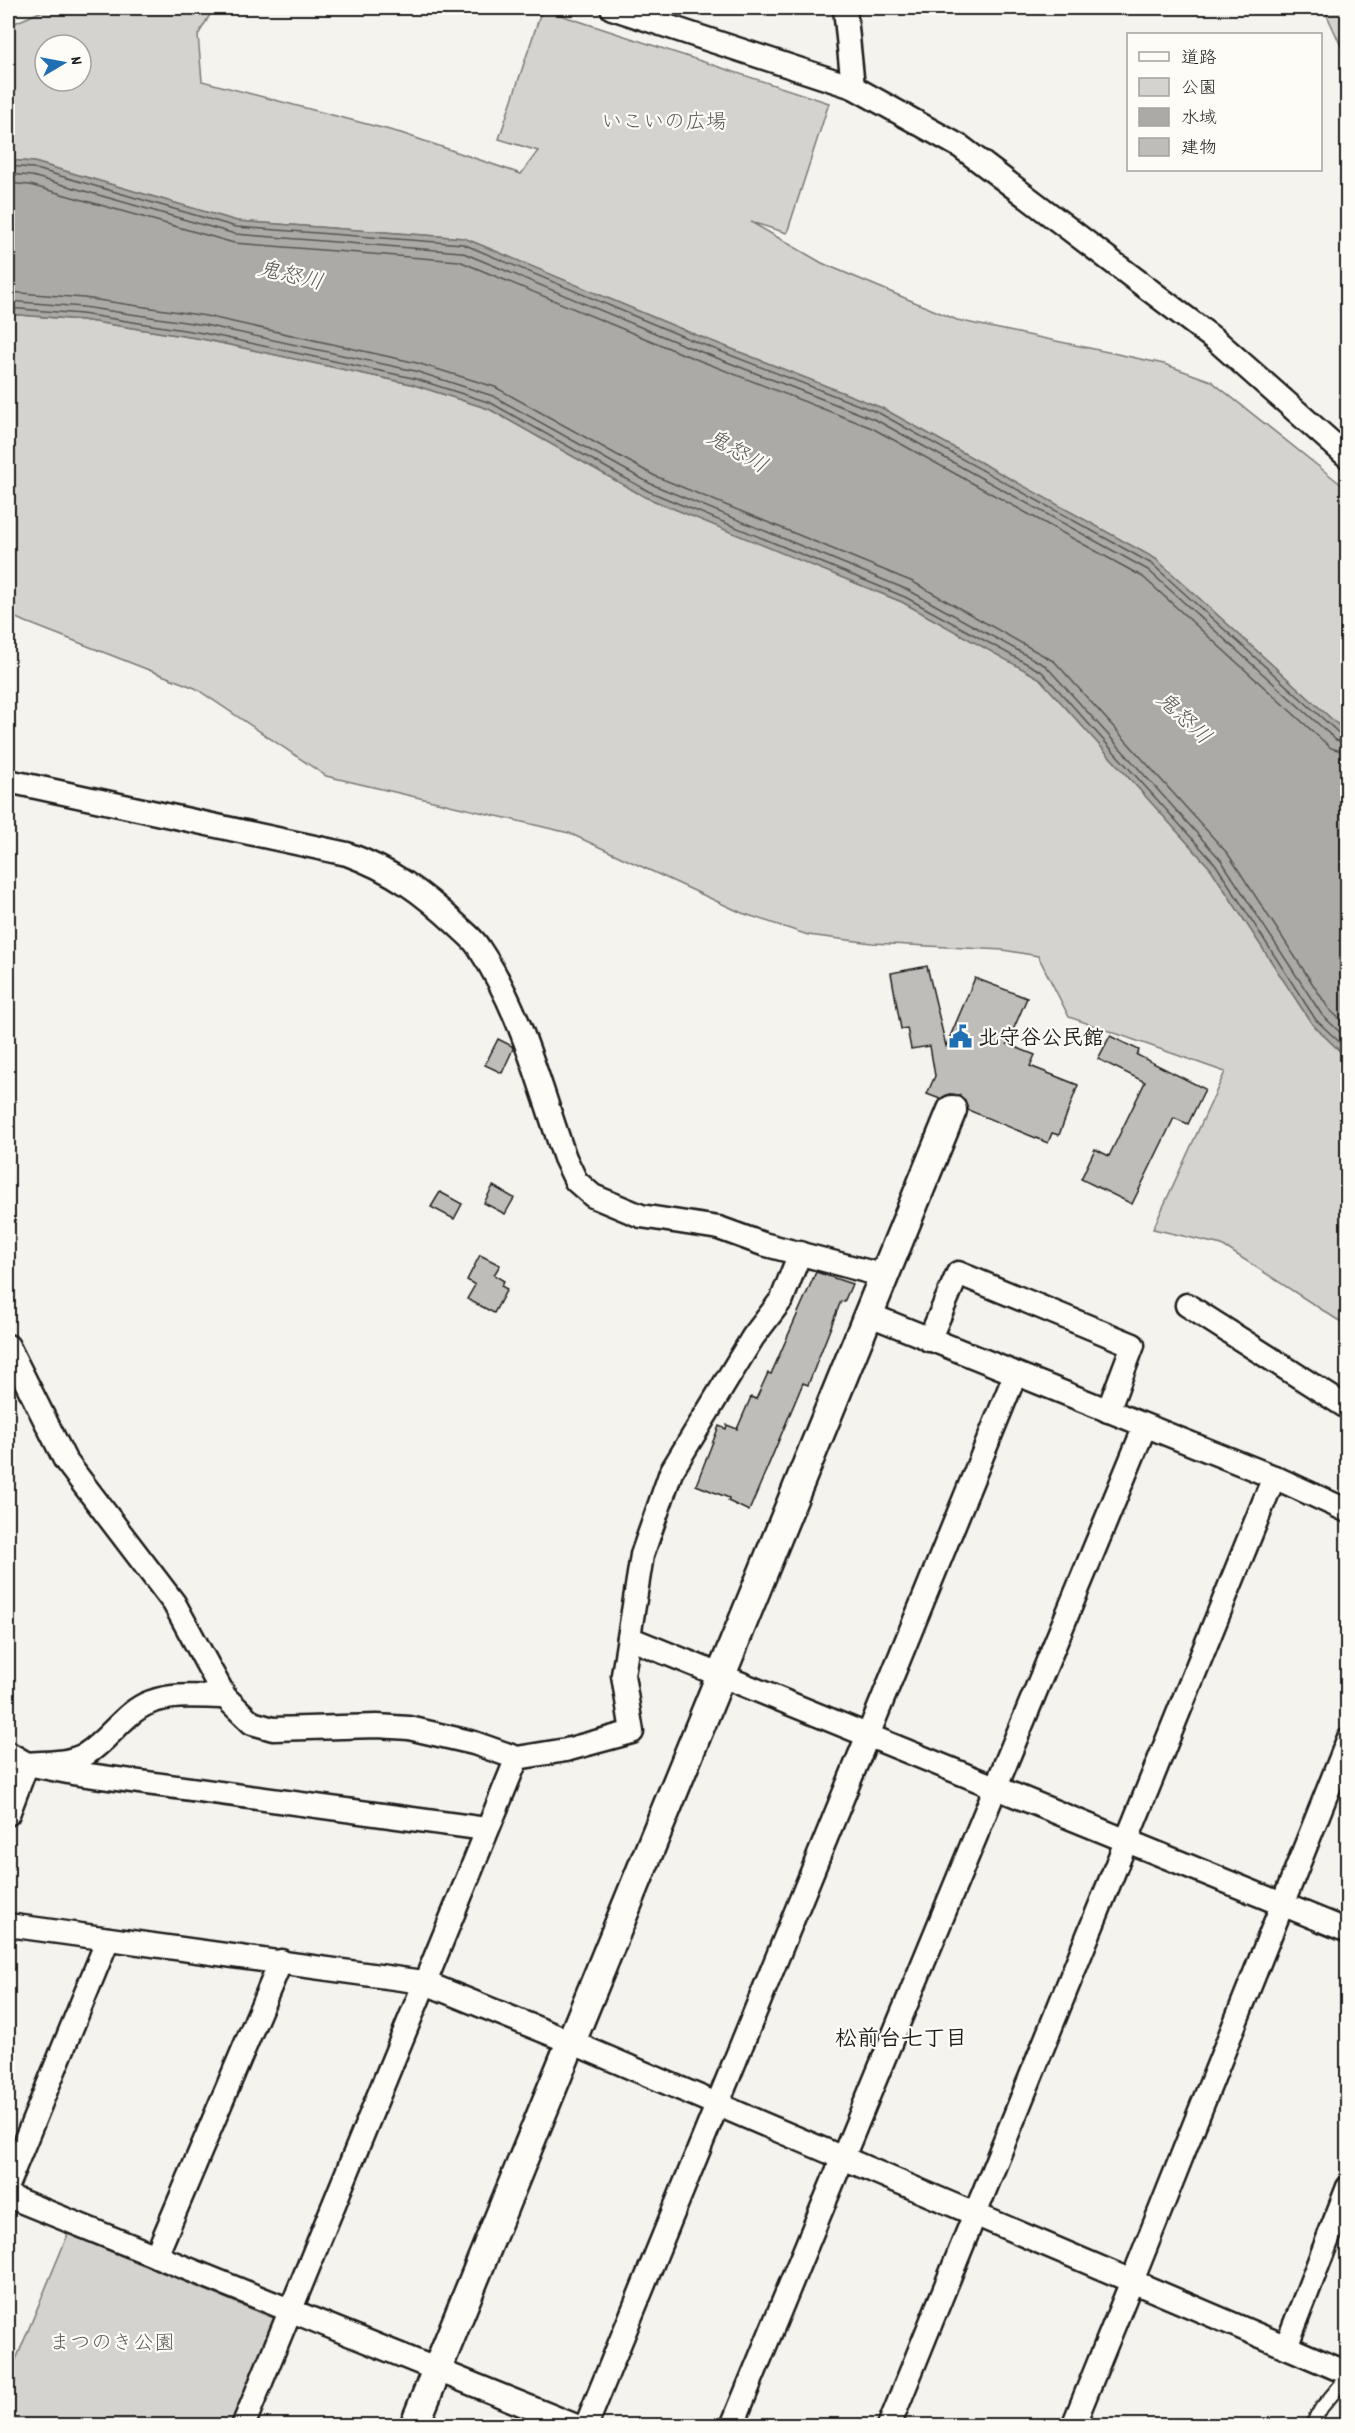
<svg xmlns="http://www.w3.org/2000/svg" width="1355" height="2433" viewBox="0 0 1355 2433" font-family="Dekko,'Klee One',sans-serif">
<rect width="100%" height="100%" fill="#f4f3ee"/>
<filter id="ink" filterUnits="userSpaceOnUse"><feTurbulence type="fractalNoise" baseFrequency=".0167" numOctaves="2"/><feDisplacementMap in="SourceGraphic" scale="12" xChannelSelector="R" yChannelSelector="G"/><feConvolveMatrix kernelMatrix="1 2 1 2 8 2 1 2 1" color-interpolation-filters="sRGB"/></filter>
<g filter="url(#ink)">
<g fill="#d4d3cf" stroke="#787876" stroke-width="1.5" fill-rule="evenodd">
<path d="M 49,8 L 214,8 L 198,35 L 202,81 L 401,133 L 521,174 L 538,151 L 499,139 L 542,9 L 829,103 L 787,233 L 751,222 L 822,263 L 957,320 L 1164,364 L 1211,381 L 1347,489 L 1347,733 L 1156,559 L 882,408 L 691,333 L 464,238 L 237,221 L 34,162 L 8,160 L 8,26 ZM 45,45 L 81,45 L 81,81 L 45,81 Z"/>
<polygon points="1329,8 1347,8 1347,59 1325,11"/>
<polygon points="8,314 82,320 202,339 411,384 489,409 645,497 902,602 1039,678 1211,869 1312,1024 1347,1058 1347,1326 1222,1245 1153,1229 1225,1072 1069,1017 1038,956 1003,950 872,943 808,935 742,913 569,833 326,776 195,688 8,615"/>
<polygon points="68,2234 276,2319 234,2425 8,2426 8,2379"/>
</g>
<polygon fill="#abaaa6" stroke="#72716f" stroke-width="1.5" points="8,160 34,162 237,221 464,238 691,333 882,408 1156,559 1347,733 1347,1058 1312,1024 1211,869 1039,678 902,602 645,497 489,409 411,384 202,339 82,320 8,314"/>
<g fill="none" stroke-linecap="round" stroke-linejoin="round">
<g stroke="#555553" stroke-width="1.5">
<polyline points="8,166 33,168 236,227 463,244 689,339 879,413 1152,564 1341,735 1348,736"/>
<polyline points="8,174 32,176 235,234 461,252 686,346 876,420 1148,570 1336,740 1348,744"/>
<polyline points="8,183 30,185 234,243 459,261 683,354 872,428 1143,577 1331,748 1348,753"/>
<polyline points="8,292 84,298 206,316 417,363 495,387 655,476 913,582 1055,662 1228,854 1329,1009 1348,1027"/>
<polyline points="8,301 83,307 205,325 415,371 493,396 651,484 908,590 1046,666 1221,860 1322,1015 1348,1040"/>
<polyline points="8,308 82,314 203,333 413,378 491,403 648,491 905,597 1042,672 1216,865 1316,1020 1348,1050"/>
</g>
</g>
<g fill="#bebdba" stroke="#1c1c1c" stroke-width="1.5">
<polygon points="927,966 946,1046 975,978 1027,998 1007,1044 1035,1055 1030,1066 1078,1085 1059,1135 1052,1133 1048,1143 968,1110 965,1100 959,1095 949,1094 940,1099 927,1094 935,1076 930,1046 911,1049 907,1028 901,1029 891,973"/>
<polygon points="1110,1036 1139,1050 1137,1055 1205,1089 1188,1124 1174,1118 1132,1204 1081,1179 1095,1149 1109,1156 1145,1082 1098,1059"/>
<polygon points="498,1039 512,1046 513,1049 502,1073 485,1065"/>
<polygon points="493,1186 514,1198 505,1214 484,1203"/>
<polygon points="440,1192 462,1204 454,1219 431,1207"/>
<polygon points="480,1255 500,1265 494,1275 504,1281 501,1286 507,1289 494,1313 467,1299 475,1285 467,1280"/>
<polygon points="816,1272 852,1284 844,1302 841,1301 808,1385 803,1383 749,1511 728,1501 729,1498 696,1485 719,1426 726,1429 727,1425 737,1429 751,1397 756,1399 768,1373 771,1374"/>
</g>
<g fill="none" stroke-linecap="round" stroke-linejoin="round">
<defs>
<polyline id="service" points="1311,2426 1322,2407 1348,2376"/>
<g id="minor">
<polyline points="612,8 853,87 961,147 1218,342 1348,457"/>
<polyline points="845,8 853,87"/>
<path d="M 8,781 L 347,854 C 393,871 422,892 457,925 C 464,932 474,939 479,948 C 521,1010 540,1088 565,1158 L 576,1181 L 593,1196 L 641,1216 L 719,1228 L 763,1244 L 885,1276"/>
<polyline points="1187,1305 1348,1408"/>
<polyline points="870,1315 1274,1477 1348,1511"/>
<polyline points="929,1340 958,1273 1133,1345 1108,1411"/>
<polyline points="8,1346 65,1460 174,1603 225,1697 252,1723 273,1729 377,1726 409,1728 474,1743 517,1758 566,1750 632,1732 623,1675 642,1555 671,1472 753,1337 782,1299 800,1253"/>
<polyline points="629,1638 1348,1931"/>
<polyline points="8,1753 27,1764 73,1773 486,1829"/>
<path d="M 8,1814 L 27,1764 C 46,1762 69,1764 86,1754 C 109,1740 125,1711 151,1702 C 174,1693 201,1697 225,1697"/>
<polyline points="8,1925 423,1982 571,2042 1338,2369 1348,2368"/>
<polyline points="8,2183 108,1939"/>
<polyline points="8,2196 576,2426"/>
<polyline points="156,2256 281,1961"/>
<polyline points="1286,2347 1348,2187"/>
<polyline points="243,2426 517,1758"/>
<polyline points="586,2426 1015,1375"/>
<polyline points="732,2426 1145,1426"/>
<polyline points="889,2426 1274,1477"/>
<polyline points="1073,2426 1132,2281 1348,1740"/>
</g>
<polyline id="tertiary" points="414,2426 952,1110"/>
</defs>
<use href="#service" stroke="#1c1c1c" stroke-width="16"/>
<use href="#minor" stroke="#1c1c1c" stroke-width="27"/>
<use href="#tertiary" stroke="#1c1c1c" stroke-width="33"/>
<use href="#service" stroke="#fdfcf7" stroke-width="12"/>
<use href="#minor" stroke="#fdfcf7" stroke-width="22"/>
<use href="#tertiary" stroke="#fdfcf7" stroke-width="28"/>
</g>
</g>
<defs>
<symbol id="civic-bare" viewBox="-9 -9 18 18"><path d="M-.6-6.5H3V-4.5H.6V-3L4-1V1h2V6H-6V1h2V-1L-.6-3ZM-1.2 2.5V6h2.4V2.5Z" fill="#1f6fb2" stroke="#fdfcf7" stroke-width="2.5" paint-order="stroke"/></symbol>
</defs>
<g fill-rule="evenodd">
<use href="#civic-bare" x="944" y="1020" width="33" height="33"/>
</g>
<g text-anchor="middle" stroke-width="4.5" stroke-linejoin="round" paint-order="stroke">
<g font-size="21" fill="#5c5c5b" stroke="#fdfcf7">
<text x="664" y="128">いこいの広場</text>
<text x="112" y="2349">まつのき公園</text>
</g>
<g font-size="21" font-weight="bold" fill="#1c1c1c" stroke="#fdfcf7" text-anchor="start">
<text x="978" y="1044">北守谷公民館</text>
</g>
<g font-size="22" font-style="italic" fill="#5c5c5a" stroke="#fdfcf7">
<text transform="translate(291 274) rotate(13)" y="8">鬼怒川</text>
<text transform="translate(738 450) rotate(30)" y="8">鬼怒川</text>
<text transform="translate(1185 717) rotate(43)" y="8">鬼怒川</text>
</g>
<g font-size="22" font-weight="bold" fill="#1c1c1c" stroke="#fdfcf7">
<text x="901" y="2045">松前台七丁目</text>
</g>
</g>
<rect width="1355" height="2433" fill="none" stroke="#fdfcf7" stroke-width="30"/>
<rect x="15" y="15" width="1325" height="2403" fill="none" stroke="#1c1c1c" stroke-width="2" filter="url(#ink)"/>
<rect x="1127" y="33" width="195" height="138" fill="#fdfcf7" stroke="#a3a29f" stroke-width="1.5"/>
<rect x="1139" y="52" width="30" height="9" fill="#fdfcf7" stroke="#a3a29f" stroke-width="1.5"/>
<text x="1181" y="63" font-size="18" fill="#1c1c1c">道路</text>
<rect x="1139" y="78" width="30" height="18" fill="#d4d3cf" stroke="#a3a29f" stroke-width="1.5"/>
<text x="1181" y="93" font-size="18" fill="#1c1c1c">公園</text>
<rect x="1139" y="108" width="30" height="18" fill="#abaaa6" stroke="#a3a29f" stroke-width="1.5"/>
<text x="1181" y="123" font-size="18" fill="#1c1c1c">水域</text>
<rect x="1139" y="138" width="30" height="18" fill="#bebdba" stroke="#a3a29f" stroke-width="1.5"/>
<text x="1181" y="153" font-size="18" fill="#1c1c1c">建物</text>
<g transform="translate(63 63) rotate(80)"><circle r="28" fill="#fdfcf7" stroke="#a3a29f" stroke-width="1.5"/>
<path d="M0-4.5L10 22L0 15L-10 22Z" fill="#1f6fb2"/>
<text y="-9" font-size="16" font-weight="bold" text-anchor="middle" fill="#1c1c1c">N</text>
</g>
</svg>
